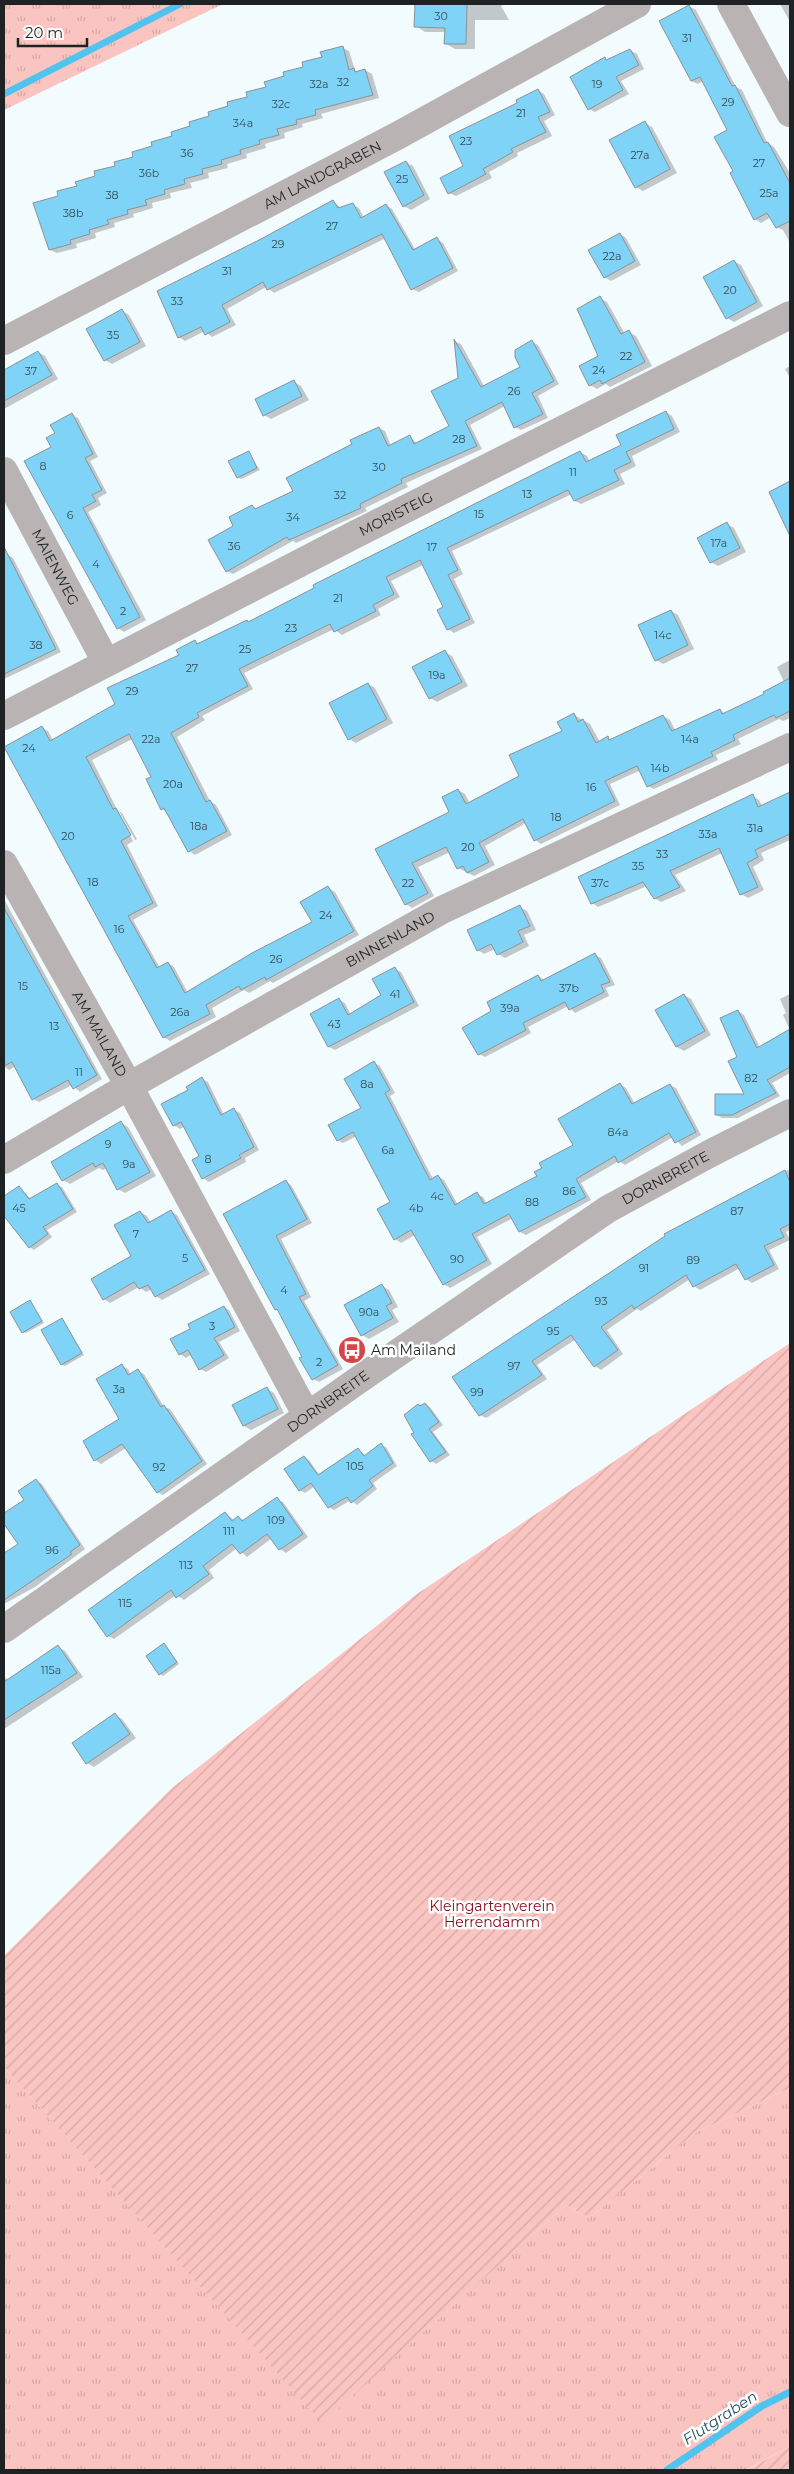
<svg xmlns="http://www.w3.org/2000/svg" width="794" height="2474" viewBox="0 0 794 2474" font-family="Montserrat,sans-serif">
<defs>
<pattern id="grass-tufts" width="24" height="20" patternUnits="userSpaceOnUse" patternTransform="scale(1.25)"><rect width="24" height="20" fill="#fac4c0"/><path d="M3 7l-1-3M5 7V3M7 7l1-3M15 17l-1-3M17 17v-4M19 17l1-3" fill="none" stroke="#d6a8a5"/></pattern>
<pattern id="garden-furrows" width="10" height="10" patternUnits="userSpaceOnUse" patternTransform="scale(1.25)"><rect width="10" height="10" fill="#fac4c0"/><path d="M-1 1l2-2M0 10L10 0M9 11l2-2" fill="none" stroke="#d6a8a5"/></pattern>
</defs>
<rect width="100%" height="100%" fill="#f2fbfe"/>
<g fill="url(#grass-tufts)">
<polygon points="4,4 223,4 4,110"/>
<polygon points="4,2067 322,2422 566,2205 589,2218 695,2133 790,2088 790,2446 746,2470 4,2470"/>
</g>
<g fill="url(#garden-furrows)">
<polygon points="790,1343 790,2088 695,2133 589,2218 566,2205 322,2423 4,2067 4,1956 172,1788 417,1594"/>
<polygon points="790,2446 790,2470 746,2470 747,2470"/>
</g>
<g fill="#0003">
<polygon points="443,4 505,4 501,6 509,20 475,20 475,49 455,49 446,44 446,32 425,32 416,26"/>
<polygon points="780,4 790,4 790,22"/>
<polygon points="689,6 696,10 736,87 742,90 767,142 774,147 790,173 790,243 783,230 776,227 771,217 761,223 755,219 735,172 728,130 703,81 698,84 691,81"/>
<polygon points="343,48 349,51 355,70 358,72 365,70 372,74 379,98 321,114 323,118 302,124 303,127 284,133 285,138 265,144 266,148 246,154 247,158 227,164 228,168 208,173 209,178 190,183 192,188 170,193 171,198 152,203 153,208 133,214 134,217 114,223 115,227 95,233 96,238 76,244 77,248 57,253 50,250 59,197"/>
<polygon points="630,50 637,54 644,69 621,81 629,94 595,112 589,109 605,59 608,61"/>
<polygon points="538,90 544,94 555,115 544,121 552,136 517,153 518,156 489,172 492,178 456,196 449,193 465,167 519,103"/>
<polygon points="645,123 652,127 677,173 643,191 636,187"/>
<polygon points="406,162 413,166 430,199 411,210 404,206"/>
<polygon points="333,201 341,208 352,204 359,208 364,218 386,205 392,209 415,249 437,239 443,243 458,271 419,292 412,289 386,238 274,293 266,287 227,309 236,325 212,337 205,331 185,341 179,337 262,240"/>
<polygon points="620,234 626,238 641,265 611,281 604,277"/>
<polygon points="734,261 741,265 763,306 734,322 727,318"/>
<polygon points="600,298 607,302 625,334 629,332 636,336 652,366 610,387 606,384 597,389 590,385 599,356"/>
<polygon points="122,311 129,315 146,346 112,364 105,360"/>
<polygon points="456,342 461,344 484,386 522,368 532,342 538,345 559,384 538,396 548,418 521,430 515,427 505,406 470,425 482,449 406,483 408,487 365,508 367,511 296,543 293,541 233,574 227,571 235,526 252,506 257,509 295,492 379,428 385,431 391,446 410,437 418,444 450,427 459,379"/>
<polygon points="38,352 45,356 58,379 4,409 4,371"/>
<polygon points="790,366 790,378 785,369"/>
<polygon points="294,382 301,386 309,400 271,419 264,415"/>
<polygon points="666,412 672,416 680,432 632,456 636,466 620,474 625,484 581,504 575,501 572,494 452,551 463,574 454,579 475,623 454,633 448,629 445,607 423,565 391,581 400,597 378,609 381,615 342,635 334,629 244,673 253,689 202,716 205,720 177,737 210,801 216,805 232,835 195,855 189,851 168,812 162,809 153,777 132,739 92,760 133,841 127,845 158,906 133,920 160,968 168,963 174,967 188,993 313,923 328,888 335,892 359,935 273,983 270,981 249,993 244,990 212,1008 216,1017 170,1041 164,1037 42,728 48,731 53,740 116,705 195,642 200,644 247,621 249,622 580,452 587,456 590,462 622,445"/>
<polygon points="72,415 78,418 98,457 90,461 107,493 98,498 101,505 88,512 146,620 124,632 118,628 52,447 56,433"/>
<polygon points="248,452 260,470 241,479 238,477"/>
<polygon points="727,524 734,528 746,552 718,566 711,562"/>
<polygon points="7,554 13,558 61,652 4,679 4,556"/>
<polygon points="671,611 678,615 694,649 663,664 656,660"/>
<polygon points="445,652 452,656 468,686 437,702 430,698"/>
<polygon points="790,660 790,718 783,721 779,719 738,739 741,744 716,755 718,760 654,789 648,786 641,770 610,784 620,805 541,844 535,840 526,823 485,846 495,865 474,876 458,868 450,852 418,867 434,896 412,908 406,904 377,850 451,813 458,790 465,794 470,804 520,776 564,732 574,715 590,724 600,742 608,738 612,740 663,716 670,720 675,730 720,710 726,714 766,695 784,682 777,667"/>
<polygon points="368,684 375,688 393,723 356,743 349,739"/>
<polygon points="790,793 790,840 761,853 764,860 753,867 764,890 748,898 741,894 722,853 675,875 686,891 661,902 654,898 647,886 598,907 592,903 753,796 759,800 762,806"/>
<polygon points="119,811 122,813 137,839 135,840"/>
<polygon points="4,899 102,1079 80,1092 72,1085 39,1102 33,1099 16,1066 9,1070 4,1066 4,1026 8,1024 4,1016"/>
<polygon points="520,907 527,911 536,930 524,935 529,946 505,958 498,954 495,949 484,954 478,950"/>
<polygon points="595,955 601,958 615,985 606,988 609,996 575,1013 568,1006 528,1027 531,1033 485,1057 479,1054 493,1011 538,976 545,980"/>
<polygon points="395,969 401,972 419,1006 335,1050 329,1047 312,1014 339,1000 345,1003 351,1015 383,996"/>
<polygon points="790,994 790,1030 783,1015 786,1013 780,999"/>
<polygon points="684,995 691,999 711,1035 684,1051 677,1047"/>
<polygon points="738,1011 744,1015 760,1048 790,1031 790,1073 772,1083 780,1096 738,1118 722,1118 717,1115 746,1095 738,1057"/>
<polygon points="374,1063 380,1066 395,1093 390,1096 433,1179 438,1176 444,1180 458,1205 477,1194 483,1197 487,1204 539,1176 544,1168 574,1145 620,1084 626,1088 635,1104 670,1085 676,1088 701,1135 682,1146 673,1137 625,1165 619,1161 581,1183 591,1200 526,1235 520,1232 513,1218 477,1237 492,1264 450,1288 444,1284 415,1235 401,1243 395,1239 392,1202 357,1136 343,1143 337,1140 362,1109"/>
<polygon points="202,1079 208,1082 224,1115 234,1110 240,1113 259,1150 245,1158 246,1162 209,1182 203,1178 201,1156 185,1126 180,1129 174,1125 190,1091"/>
<polygon points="121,1123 128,1127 156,1176 125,1193 118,1189 107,1168 103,1170 99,1168 70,1184 63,1180"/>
<polygon points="790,1169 790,1230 786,1232 790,1240 769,1250 779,1269 752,1283 746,1279 740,1268 700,1290 694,1286 690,1279 641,1311 637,1309 607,1330 623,1354 601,1370 595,1366 576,1339 537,1365 547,1379 486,1418 480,1415 454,1378 766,1181"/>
<polygon points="286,1182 291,1185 312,1223 281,1239 311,1297 304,1301 343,1369 319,1382 313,1379 280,1311 276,1309 224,1215"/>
<polygon points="57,1185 62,1187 77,1212 47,1230 52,1237 34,1250 30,1247 4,1213 4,1197 19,1187 31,1199"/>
<polygon points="140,1212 147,1216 151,1223 171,1212 177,1215 210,1274 162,1300 156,1296 152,1289 146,1292 139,1287 110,1303 104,1299 93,1280 133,1256"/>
<polygon points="382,1286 389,1290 398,1307 392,1310 399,1322 369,1339 362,1335"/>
<polygon points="30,1302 44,1323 26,1333 23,1332"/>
<polygon points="224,1307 229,1310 240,1331 219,1342 229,1358 206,1372 200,1369 192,1354 186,1358 180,1354 192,1329"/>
<polygon points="62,1319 84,1355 65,1366 61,1364"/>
<polygon points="122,1366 128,1369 131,1375 138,1371 144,1374 164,1407 170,1409 207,1464 163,1495 158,1492 126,1448 101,1464 95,1460 84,1441 120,1420"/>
<polygon points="267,1389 274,1393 284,1413 251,1430 244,1426"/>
<polygon points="425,1404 430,1407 443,1425 433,1432 450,1455 436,1464 431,1461 421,1407"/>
<polygon points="381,1445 386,1447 397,1466 373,1483 377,1489 357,1505 351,1500 334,1510 329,1507 315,1486 305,1493 300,1490 304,1457 309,1460 320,1476 358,1449 366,1456"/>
<polygon points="36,1480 42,1484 85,1549 35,1587 4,1604 4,1555 20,1544 4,1521 4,1514 26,1500"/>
<polygon points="277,1499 283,1502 308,1537 286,1553 280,1549 272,1538 247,1557 237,1548 209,1570 214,1578 184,1600 176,1595 114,1639 108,1636 225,1513 234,1520 238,1517 245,1521"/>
<polygon points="164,1645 179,1664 163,1676 160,1674"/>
<polygon points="58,1647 65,1651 83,1677 4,1729 4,1679 6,1678 10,1680"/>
<polygon points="115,1715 122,1719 136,1738 94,1767 87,1763 74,1744"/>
</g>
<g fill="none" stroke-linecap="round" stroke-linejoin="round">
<g stroke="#50c3ef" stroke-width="7">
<polyline points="4,94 180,4"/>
<polyline points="667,2470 762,2406 790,2392"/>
</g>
</g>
<g fill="#7fd3f6" stroke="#8a9397">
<polygon points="415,4 467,4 466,44 444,44 445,28 414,27"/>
<polygon points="689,5 732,86 735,85 764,143 768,142 790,183 790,221 776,228 767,213 754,220 730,173 733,171 714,137 727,130 700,77 691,81 659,21"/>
<polygon points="343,46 349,70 354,68 355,72 365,69 373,95 315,110 316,115 296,120 297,124 277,129 279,135 259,140 260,144 240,150 241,154 221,160 222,164 202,169 203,174 184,179 185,184 164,190 165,194 145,200 147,205 127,210 128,214 107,220 109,224 89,230 90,234 70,240 71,244 49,250 33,203 58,196 57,191 77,186 75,182 95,176 94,171 115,166 114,162 133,157 132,152 152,146 151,142 172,136 171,132 190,126 189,122 209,116 208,112 228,106 227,102 247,97 246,92 266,87 264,82 284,76 283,72 303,67 302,62 322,57 320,52"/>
<polygon points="630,49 639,65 616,77 623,90 588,110 570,77 605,57 606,60"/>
<polygon points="538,89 550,112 538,117 546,132 511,149 513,152 483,169 486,174 448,194 440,178 463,166 449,136 517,103 516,100"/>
<polygon points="645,121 670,169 635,188 609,140"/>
<polygon points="406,161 424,195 403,207 384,172"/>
<polygon points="333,200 338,208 353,203 361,218 386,204 413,250 437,237 453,268 411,290 382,234 267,290 263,282 222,305 230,322 205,335 201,327 178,338 157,291 261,239"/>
<polygon points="620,233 635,261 604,278 588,250"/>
<polygon points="734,260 757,302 726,319 703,277"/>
<polygon points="600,296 621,334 629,330 645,362 602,384 600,380 589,386 579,366 598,356 577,309"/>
<polygon points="122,309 140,342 104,361 86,329"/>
<polygon points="454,339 481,387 520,367 515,357 515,350 532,340 554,381 532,393 543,414 514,428 502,402 465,421 477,446 401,479 402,483 360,504 361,508 289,540 287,537 226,572 208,540 233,526 229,517 252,505 255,509 293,491 286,478 352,444 350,440 379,427 388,446 410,435 414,444 449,426 431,391 458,378"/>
<polygon points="38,351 52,375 4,401 4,370"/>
<polygon points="294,380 302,396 263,416 255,399"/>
<polygon points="666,411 674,429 626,452 631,462 614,470 619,480 574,501 568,490 447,548 458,570 448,575 470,619 447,630 437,610 443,607 420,560 386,577 394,594 373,605 376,611 334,632 330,624 239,669 248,686 197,713 199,717 171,733 206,802 210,800 227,831 188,852 164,808 161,810 146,779 151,777 129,734 86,757 113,809 116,808 131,835 121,841 153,903 128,916 157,968 168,962 185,993 252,953 312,922 300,902 328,886 354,931 266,980 265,977 241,990 239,986 206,1005 210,1014 163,1038 4,747 42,726 50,741 115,704 107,688 179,655 176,650 195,640 197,644 247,620 248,622 314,588 313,585 580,451 586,462 621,445 616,435"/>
<polygon points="72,413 93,454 85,458 102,490 92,495 96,501 83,508 140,617 117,629 24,461 51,447 46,438 55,433 50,425"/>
<polygon points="249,451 257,468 237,478 228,461"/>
<polygon points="790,481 790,536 769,492"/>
<polygon points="727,522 740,548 710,563 697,538"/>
<polygon points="4,547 56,649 4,674"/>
<polygon points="671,610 688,645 655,661 638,625"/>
<polygon points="445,650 462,682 429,699 412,667"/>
<polygon points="790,678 790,711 776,718 774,715 733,735 735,740 711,752 713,756 647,787 637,766 605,781 615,801 534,841 523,819 479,843 489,862 467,873 463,866 457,869 446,847 412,863 428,893 405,905 375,849 449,812 442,797 458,789 466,804 519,776 509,755 562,731 557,722 574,713 578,722 583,719 596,743 608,736 609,740 663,715 672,731 720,709 722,714 764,694 763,692"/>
<polygon points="368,683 387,719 348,740 329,703"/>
<polygon points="790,792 790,834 755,850 758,857 747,863 758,887 740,895 719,848 670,871 680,887 654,899 643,882 591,904 578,877 753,794 758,807"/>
<polygon points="520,905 530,926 518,931 523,942 497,955 491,944 477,951 467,930"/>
<polygon points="4,908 97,1075 73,1089 68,1080 32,1100 12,1062 4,1066"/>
<polygon points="595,953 610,982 601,985 604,992 569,1010 565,1002 523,1023 526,1030 478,1055 462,1028 491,1011 487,1002 538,975 541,981"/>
<polygon points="395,967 414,1002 328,1047 310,1014 339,998 348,1015 381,995 372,979"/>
<polygon points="684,994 705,1031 676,1047 655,1010"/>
<polygon points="738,1010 757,1048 790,1029 790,1067 767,1080 776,1093 732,1115 715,1115 715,1094 744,1094 728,1061 737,1057 720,1018"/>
<polygon points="374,1061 390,1090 385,1093 430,1180 438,1175 455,1205 477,1192 484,1204 537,1176 534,1172 542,1168 539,1163 573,1145 558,1119 620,1083 632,1104 670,1084 696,1132 675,1143 669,1133 618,1163 615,1156 576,1179 586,1197 519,1232 509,1214 472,1234 487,1260 443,1285 411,1230 394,1240 377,1209 390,1202 353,1132 337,1141 328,1125 361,1108 344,1079"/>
<polygon points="202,1077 221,1115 234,1108 254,1147 239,1155 241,1158 202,1179 192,1160 199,1156 181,1122 173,1126 161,1104 188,1090 186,1087"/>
<polygon points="121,1121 150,1172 117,1190 103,1163 95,1167 93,1163 62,1181 51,1162"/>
<polygon points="785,1170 790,1182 790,1224 780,1229 784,1237 764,1246 774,1265 745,1280 736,1264 693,1287 686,1275 634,1309 632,1305 601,1327 618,1350 594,1367 571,1335 532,1361 542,1375 479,1416 452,1377 665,1236 664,1234"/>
<polygon points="286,1180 307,1219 276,1236 306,1294 299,1297 338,1365 312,1380 299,1358 302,1357 277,1309 275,1310 223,1214"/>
<polygon points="57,1183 73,1209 43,1227 48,1234 29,1248 4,1216 4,1196 19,1186 29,1199"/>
<polygon points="171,1210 205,1270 155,1297 148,1285 139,1289 134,1282 103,1300 91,1279 131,1256 114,1225 140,1211 148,1223"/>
<polygon points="382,1284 392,1303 386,1306 393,1318 361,1336 344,1305"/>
<polygon points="30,1300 42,1321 22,1333 10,1312"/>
<polygon points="224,1306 235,1327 214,1338 224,1355 199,1370 188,1350 179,1355 170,1339 190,1329 188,1324"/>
<polygon points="62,1318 82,1353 61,1365 41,1330"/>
<polygon points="122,1364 128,1375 138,1369 161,1407 164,1405 202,1461 157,1493 122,1444 94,1461 83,1441 119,1419 96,1379"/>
<polygon points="267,1387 278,1409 243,1426 232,1405"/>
<polygon points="425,1403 439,1422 429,1429 446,1452 430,1462 411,1434 414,1433 404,1415 418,1404 420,1406"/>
<polygon points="381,1443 393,1463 369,1480 373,1486 351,1503 347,1497 328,1508 311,1483 299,1491 284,1469 304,1456 318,1475 358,1448 364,1456"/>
<polygon points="36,1479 80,1545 70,1552 72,1554 4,1600 4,1553 18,1544 4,1524 4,1513 24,1500 18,1491"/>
<polygon points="277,1497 303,1534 279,1550 267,1534 240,1554 232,1544 203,1566 209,1574 176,1598 171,1590 107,1637 88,1610 225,1512 232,1521 238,1516 242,1521"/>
<polygon points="164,1643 177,1662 159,1675 146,1656"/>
<polygon points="58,1645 77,1673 4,1720 4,1682"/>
<polygon points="115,1713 130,1734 86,1764 72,1743"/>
</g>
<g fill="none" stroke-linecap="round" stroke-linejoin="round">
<g stroke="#b9b4b3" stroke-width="28">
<polyline points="731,4 790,113"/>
<path id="s1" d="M 4,341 L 397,136 L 637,4"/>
<path id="s2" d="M 4,471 L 106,662"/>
<path id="s3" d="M 4,716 L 354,535 L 790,315"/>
<path id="s4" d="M 4,864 L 129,1086 L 307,1416"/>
<path id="s5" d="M 4,1160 L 129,1086 L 442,910 L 790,747"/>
<path id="s6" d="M 4,1629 L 367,1374 L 608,1209 L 711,1153 L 790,1113"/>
</g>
</g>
<defs>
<symbol id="bus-disc" viewBox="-11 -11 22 22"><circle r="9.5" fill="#d64649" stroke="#fff"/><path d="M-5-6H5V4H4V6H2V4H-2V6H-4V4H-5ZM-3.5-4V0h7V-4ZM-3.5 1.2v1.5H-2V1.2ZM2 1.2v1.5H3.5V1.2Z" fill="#fff"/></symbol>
</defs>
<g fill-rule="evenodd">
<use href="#bus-disc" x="336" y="1334" width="32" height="32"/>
</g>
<g text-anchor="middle" stroke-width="5" stroke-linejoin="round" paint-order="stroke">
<g font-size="11" fill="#364e58">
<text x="441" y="20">30</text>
<text x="687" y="42">31</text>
<text x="343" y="86">32</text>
<text x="319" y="88">32a</text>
<text x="597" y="88">19</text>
<text x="728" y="106">29</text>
<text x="281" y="108">32c</text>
<text x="521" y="117">21</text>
<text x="243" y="127">34a</text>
<text x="466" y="145">23</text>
<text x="187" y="157">36</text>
<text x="640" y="159">27a</text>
<text x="759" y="167">27</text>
<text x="149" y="177">36b</text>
<text x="402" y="183">25</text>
<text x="769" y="197">25a</text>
<text x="112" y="199">38</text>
<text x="73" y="217">38b</text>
<text x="332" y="230">27</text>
<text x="278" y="248">29</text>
<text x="612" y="260">22a</text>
<text x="227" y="275">31</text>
<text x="730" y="294">20</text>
<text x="177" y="305">33</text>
<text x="113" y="339">35</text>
<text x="626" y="360">22</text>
<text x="599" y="374">24</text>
<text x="31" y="375">37</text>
<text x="514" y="395">26</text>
<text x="459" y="443">28</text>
<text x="43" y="470">8</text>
<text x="379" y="471">30</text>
<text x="573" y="476">11</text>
<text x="527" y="498">13</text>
<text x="340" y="499">32</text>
<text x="479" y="518">15</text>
<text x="70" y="519">6</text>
<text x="293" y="521">34</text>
<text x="719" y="547">17a</text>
<text x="234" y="550">36</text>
<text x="432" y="551">17</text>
<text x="96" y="568">4</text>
<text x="338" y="602">21</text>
<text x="123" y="615">2</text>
<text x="291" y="632">23</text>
<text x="663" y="639">14c</text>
<text x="36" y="649">38</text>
<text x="245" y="653">25</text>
<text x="192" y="672">27</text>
<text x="437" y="679">19a</text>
<text x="132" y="695">29</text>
<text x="151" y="743">22a</text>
<text x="690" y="743">14a</text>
<text x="29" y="752">24</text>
<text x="660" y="772">14b</text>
<text x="173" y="788">20a</text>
<text x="591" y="791">16</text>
<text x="556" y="821">18</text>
<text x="199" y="830">18a</text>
<text x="755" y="832">31a</text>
<text x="708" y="838">33a</text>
<text x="68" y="840">20</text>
<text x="468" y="851">20</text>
<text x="662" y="858">33</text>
<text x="638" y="870">35</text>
<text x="93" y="886">18</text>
<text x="408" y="887">22</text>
<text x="600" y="887">37c</text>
<text x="326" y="919">24</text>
<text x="119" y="933">16</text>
<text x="276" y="963">26</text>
<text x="23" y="990">15</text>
<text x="569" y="992">37b</text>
<text x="395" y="998">41</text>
<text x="510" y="1012">39a</text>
<text x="180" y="1016">26a</text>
<text x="334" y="1028">43</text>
<text x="54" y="1030">13</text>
<text x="79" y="1076">11</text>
<text x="751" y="1082">82</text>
<text x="367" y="1088">8a</text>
<text x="618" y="1136">84a</text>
<text x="108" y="1148">9</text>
<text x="388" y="1154">6a</text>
<text x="208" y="1163">8</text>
<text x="129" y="1168">9a</text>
<text x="569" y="1195">86</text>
<text x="437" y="1200">4c</text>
<text x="532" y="1206">88</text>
<text x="19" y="1212">45</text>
<text x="416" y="1212">4b</text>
<text x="737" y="1215">87</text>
<text x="136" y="1238">7</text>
<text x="185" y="1262">5</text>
<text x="457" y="1263">90</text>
<text x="693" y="1264">89</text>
<text x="644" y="1272">91</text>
<text x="284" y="1294">4</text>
<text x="601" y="1305">93</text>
<text x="369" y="1316">90a</text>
<text x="212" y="1330">3</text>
<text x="553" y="1335">95</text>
<text x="319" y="1366">2</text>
<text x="514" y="1370">97</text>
<text x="119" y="1393">3a</text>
<text x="477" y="1396">99</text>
<text x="355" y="1470">105</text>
<text x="159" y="1471">92</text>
<text x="276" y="1524">109</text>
<text x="229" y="1535">111</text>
<text x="52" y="1554">96</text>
<text x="186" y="1569">113</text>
<text x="125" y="1607">115</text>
<text x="51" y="1674">115a</text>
</g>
<g font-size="14" fill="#1e2224" stroke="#fff">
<text dy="5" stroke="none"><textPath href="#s1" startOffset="359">AM LANDGRABEN</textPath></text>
<text dy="5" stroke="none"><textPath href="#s3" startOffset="441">MORISTEIG</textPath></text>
<text dy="5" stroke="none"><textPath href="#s2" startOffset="109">MAIENWEG</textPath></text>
<text dy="5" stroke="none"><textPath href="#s5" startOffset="445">BINNENLAND</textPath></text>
<text dy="5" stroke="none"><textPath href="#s4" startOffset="195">AM MAILAND</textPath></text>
<text dy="5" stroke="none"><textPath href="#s6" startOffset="801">DORNBREITE</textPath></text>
<text dy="5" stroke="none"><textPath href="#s6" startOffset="396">DORNBREITE</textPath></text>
</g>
<g font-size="14" fill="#1e2224" stroke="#fff" text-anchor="start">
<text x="371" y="1355">Am Mailand</text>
</g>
<g font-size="14" fill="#820a19" stroke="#fff">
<text x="492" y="1911">Kleingartenverein<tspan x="492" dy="16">Herrendamm</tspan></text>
</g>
<g font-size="15" font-style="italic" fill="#235265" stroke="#fff">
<text transform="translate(720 2418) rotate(-33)" y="5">Flutgraben</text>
</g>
</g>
<rect width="794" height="2474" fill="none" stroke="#1e2224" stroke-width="10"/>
<path d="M18 38v8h69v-8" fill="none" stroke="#1e2224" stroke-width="2.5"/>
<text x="25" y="38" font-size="15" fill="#1e2224" stroke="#ffffff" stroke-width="4" paint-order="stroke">20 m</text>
</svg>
